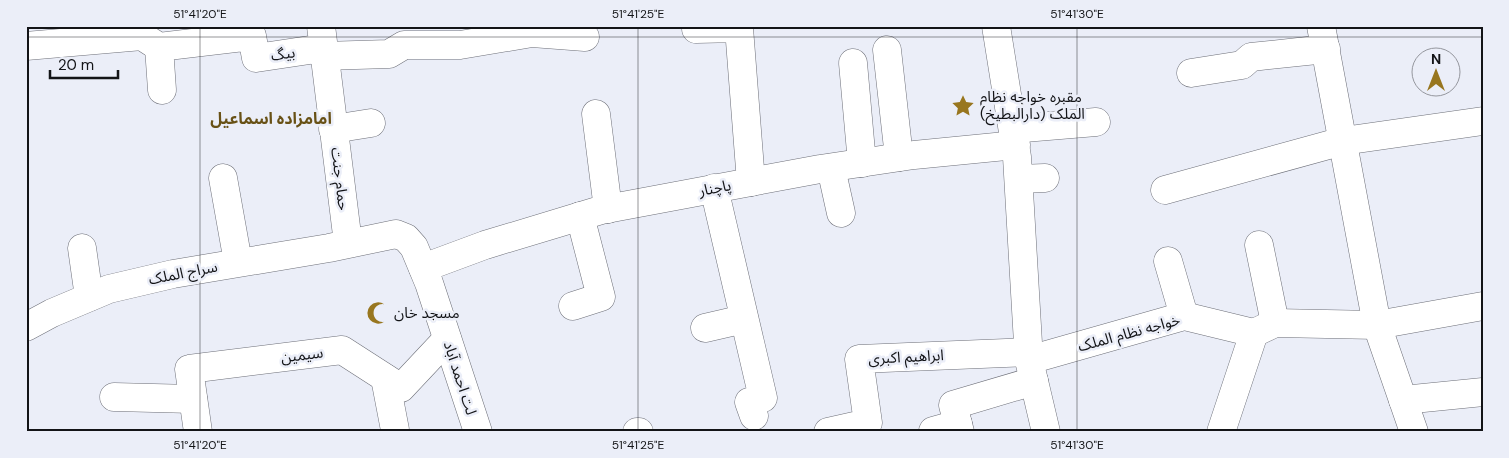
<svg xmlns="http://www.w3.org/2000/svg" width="1509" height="458" viewBox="0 0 1509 458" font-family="'DM Sans','Noto Sans Arabic',sans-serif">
<rect width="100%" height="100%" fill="#ebeef8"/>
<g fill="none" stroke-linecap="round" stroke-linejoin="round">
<defs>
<g id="minor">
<polyline points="321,26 348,243"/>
<polyline points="996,26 1017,157 1029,360 1046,432"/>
<polyline points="1321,26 1377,325 1414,432"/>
<polyline points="696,29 739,28 751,182"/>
<polyline points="26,46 142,36 159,47 252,36 256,58 323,48"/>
<polyline points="159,47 162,90"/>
<polyline points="887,50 899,157"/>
<polyline points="323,56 389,54 404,45 460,45 532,33 585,37"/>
<polyline points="853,63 862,163"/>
<polyline points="1191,73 1242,65 1251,57 1326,49"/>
<polyline points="596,114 608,209"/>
<polyline points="333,129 371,123"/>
<polyline points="1013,129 1096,122"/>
<polyline points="831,168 841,213"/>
<polyline points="223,178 238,262"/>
<polyline points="1019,179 1045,178"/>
<polyline points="714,188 763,398 749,402 754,416"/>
<polyline points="1165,190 1343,141 1483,121"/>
<polyline points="1259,245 1275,323"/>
<polyline points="82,248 89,297"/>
<polyline points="1168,261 1184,316"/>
<polyline points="423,268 485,245 601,210 820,169 914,155 1016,145"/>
<polyline points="573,306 601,297 580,216"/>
<polyline points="26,327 52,313 109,289 173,274 329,248 396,234 406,238 414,247 429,283 478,432"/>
<polyline points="705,328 744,319"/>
<polyline points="1029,360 1184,316 1254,333 1275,323 1377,325 1483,306"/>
<polyline points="385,378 395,430"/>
<polyline points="114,397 193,399"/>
<polyline points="1403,400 1483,392"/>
<polyline points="933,431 958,424"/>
<polyline points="198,432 189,369 342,350 401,388 447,339"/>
<polyline points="637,432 639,432"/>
<polyline points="828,432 868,423 859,359 1029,352"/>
<polyline points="960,432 953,405 1034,381"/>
<polyline points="1221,432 1254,333"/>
</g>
</defs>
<use href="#minor" stroke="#6d6f78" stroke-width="29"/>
<use href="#minor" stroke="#fff" stroke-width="28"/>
</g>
<path fill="none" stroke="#131417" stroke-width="1" stroke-opacity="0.45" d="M 200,26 L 200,432M 638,26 L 638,432M 1077,26 L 1077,432M 26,37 L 1483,37"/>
<defs>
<symbol id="sight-bare" viewBox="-9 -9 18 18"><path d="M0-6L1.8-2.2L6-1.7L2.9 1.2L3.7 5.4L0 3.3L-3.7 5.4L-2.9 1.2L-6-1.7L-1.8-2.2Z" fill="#98761f" stroke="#ebeef8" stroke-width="2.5" paint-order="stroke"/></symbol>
<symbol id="mosque-bare" viewBox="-9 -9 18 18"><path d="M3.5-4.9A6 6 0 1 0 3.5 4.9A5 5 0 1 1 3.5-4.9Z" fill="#98761f" stroke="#ebeef8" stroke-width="2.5" paint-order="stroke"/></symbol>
</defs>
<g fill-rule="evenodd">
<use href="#sight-bare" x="947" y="90" width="32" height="32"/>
<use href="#mosque-bare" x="362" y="297" width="32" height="32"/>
</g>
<g text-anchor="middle" stroke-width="5" stroke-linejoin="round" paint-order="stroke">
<g font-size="15" fill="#131417" stroke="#ebeef8">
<text transform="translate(283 54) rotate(-9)" y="5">بیگ</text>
<text transform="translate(340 179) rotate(83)" y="5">حمام جنت</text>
<text transform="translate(715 188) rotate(-11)" y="5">پاچنار</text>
<text transform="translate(183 273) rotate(-11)" y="5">سراج الملک</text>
<text transform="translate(1129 333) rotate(-15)" y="5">خواجه نظام الملک</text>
<text transform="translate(302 355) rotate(-7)" y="5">سیمین</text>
<text transform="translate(906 357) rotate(-3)" y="5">ابراهیم اکبری</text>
<text transform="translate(460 378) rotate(72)" y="5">لت احمد آباد</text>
</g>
<g font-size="15" fill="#131417" stroke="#ebeef8" text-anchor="start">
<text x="980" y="102">مقبره خواجه نظام<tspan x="980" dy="17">الملک (دارالبطیخ)</tspan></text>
<text x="394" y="318">مسجد خان</text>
</g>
<g font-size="16" font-weight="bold" fill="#685116" stroke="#ebeef8">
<text x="271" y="124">امامزاده اسماعیل</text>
</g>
</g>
<rect width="1509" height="458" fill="none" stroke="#ebeef8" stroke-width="55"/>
<g transform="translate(1436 72)"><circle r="24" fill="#ebeef8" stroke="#95979e"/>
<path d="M0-4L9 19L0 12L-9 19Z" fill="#98761f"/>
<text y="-8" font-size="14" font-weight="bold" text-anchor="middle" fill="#131417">N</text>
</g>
<path d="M50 70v8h68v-8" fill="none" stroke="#131417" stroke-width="2.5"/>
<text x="58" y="70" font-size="15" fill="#131417" stroke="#ebeef8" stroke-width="4" paint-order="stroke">20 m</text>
<rect x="28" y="28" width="1454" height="402" fill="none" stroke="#131417" stroke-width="2"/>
<g font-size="12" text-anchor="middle" fill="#131417">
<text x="200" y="18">51°41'20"E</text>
<text x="638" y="18">51°41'25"E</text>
<text x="1077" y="18">51°41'30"E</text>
<text x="200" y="449">51°41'20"E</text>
<text x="638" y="449">51°41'25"E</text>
<text x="1077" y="449">51°41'30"E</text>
</g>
</svg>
